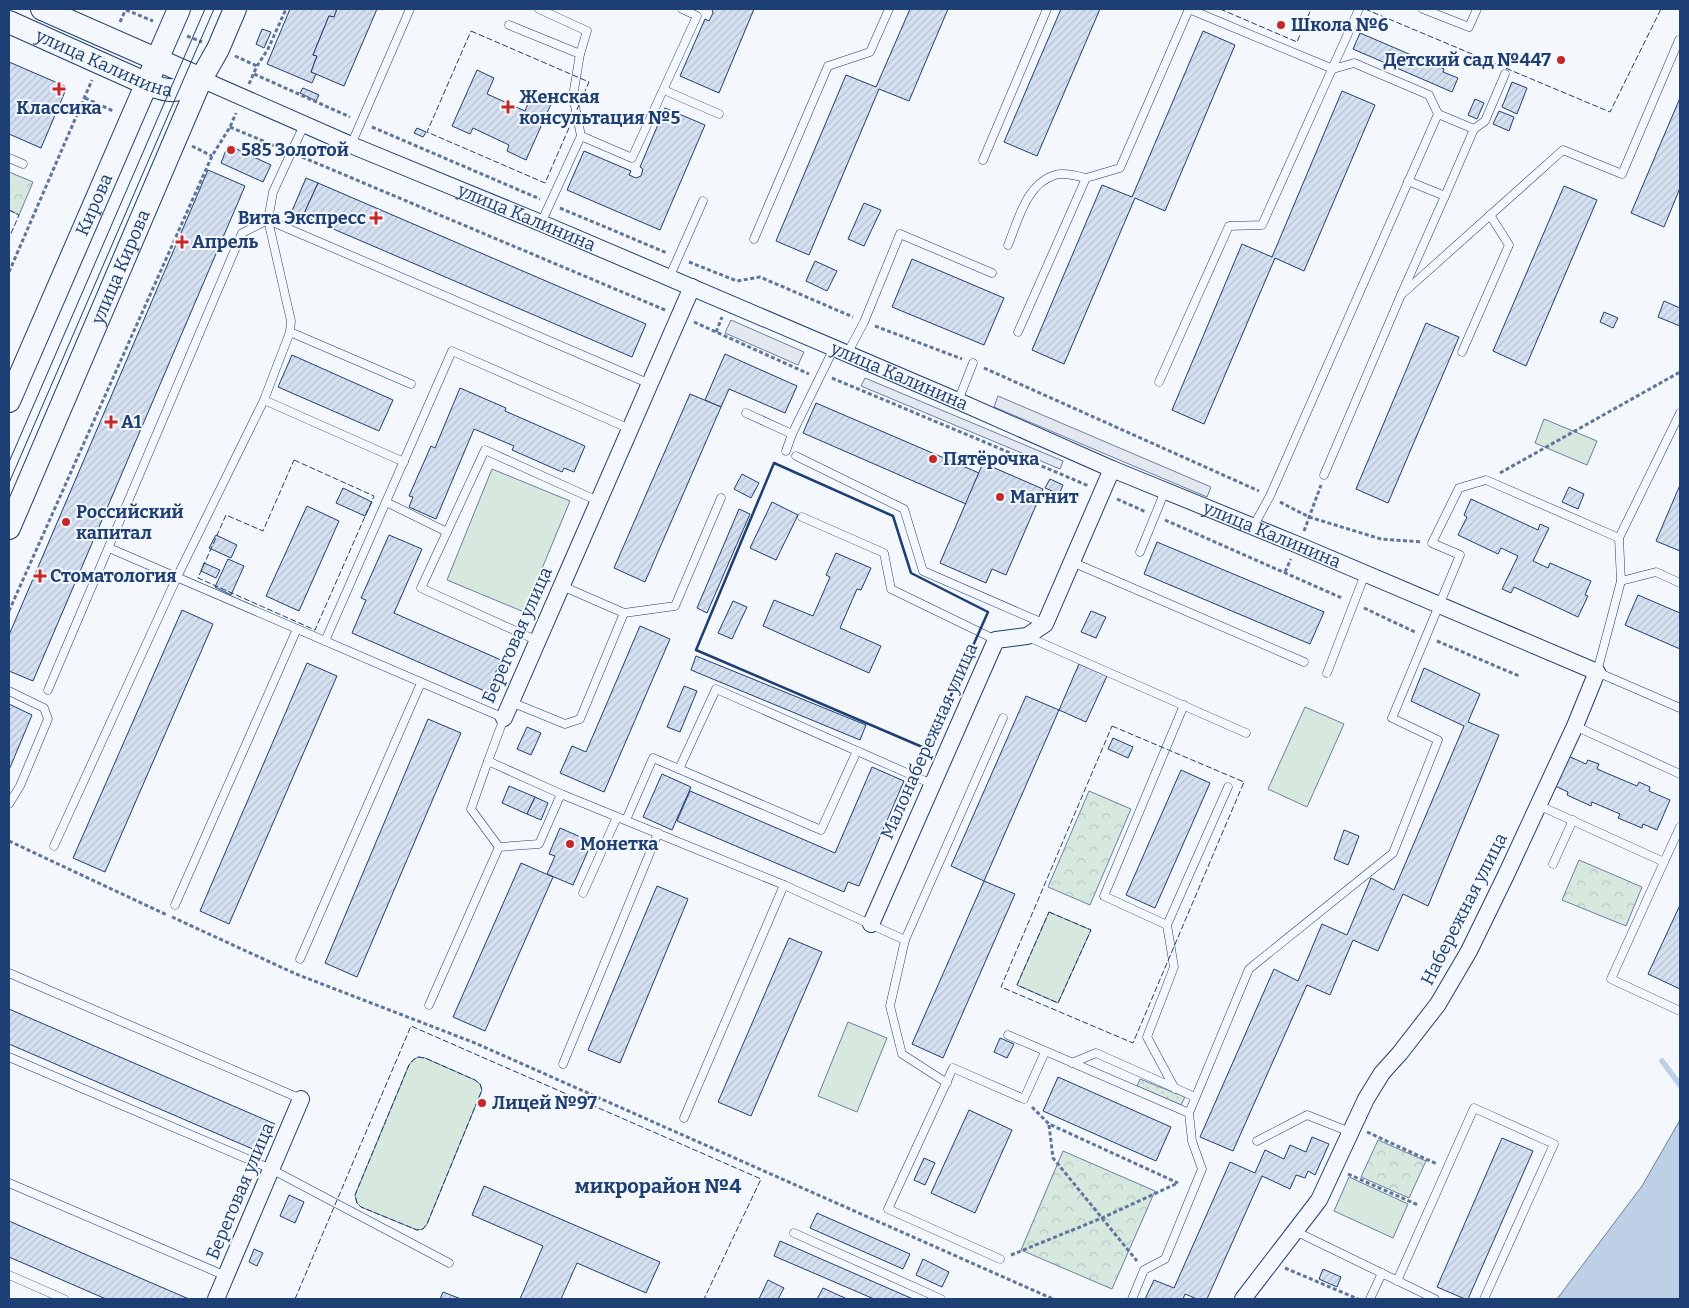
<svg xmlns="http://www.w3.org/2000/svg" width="1689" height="1308" viewBox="0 0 1689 1308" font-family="Bitter,serif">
<defs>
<pattern id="grass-dots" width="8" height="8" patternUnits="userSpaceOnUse" patternTransform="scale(1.25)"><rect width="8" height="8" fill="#d7e8df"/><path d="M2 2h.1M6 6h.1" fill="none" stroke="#b8c8c3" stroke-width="1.8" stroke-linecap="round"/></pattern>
<pattern id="park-crowns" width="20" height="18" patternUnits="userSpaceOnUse" patternTransform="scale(1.25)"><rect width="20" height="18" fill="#d7e8df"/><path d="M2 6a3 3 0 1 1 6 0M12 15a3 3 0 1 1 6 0" fill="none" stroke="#b8c8c3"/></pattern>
<pattern id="building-hatch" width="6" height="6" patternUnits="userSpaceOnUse" patternTransform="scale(1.25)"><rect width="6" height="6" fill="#d5e0f0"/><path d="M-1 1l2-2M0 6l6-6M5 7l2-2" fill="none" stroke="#b6c1d1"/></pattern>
</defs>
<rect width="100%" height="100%" fill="#f4f7fb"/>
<polygon fill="url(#grass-dots)" stroke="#687fa3" points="1140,1079 1185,1097 1181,1105 1137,1086"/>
<g fill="url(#park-crowns)" stroke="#687fa3">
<polygon points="9,172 33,182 19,215 9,210"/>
<polygon points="1089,791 1131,809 1090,905 1048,887"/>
<polygon points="1579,860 1642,887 1626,926 1562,900"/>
<polygon points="1378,1140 1426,1161 1409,1198 1361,1177"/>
<polygon points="1063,1151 1155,1191 1112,1289 1021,1250"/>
</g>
<g fill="#d7e8df" stroke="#687fa3">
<polygon points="1544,419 1597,441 1587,465 1535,443"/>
<polygon points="492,469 570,501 524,612 447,580"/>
<polygon points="1305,707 1344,724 1307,807 1268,789"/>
<polygon points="1049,912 1091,930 1058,1003 1017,985"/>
<polygon points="848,1022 887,1038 857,1112 818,1096"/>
<polygon points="418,1057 425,1058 475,1080 480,1084 482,1090 427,1224 423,1229 417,1230 361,1207 357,1203 355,1195 409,1065 413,1060"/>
<polygon points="1349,1177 1408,1204 1393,1238 1334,1211"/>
</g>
<g fill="#e3e8f0" stroke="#687fa3">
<polygon points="731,320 804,352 798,365 725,333"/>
<polygon points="865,378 1063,461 1060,469 861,386"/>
<polygon points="998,396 1211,487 1207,497 994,407"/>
</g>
<polygon fill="#bed0e5" stroke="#687fa3" points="1680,1120 1680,1299 1557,1299 1642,1186"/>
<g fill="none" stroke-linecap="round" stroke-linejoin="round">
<polyline stroke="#bed0e5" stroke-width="5.5" points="1662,1061 1680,1085"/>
</g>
<g fill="url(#building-hatch)" stroke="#1d3f73">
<polygon points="290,9 337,9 334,17 329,16 313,55 317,56 311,72 316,74 312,83 267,64"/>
<polygon points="337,9 377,9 344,86 311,72 317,56 313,55 329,16 334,17"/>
<polygon points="712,9 754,9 719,93 680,76 705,19 709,21 713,13"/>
<polygon points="910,9 948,9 909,101 879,89 809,255 776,241 846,75 876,87"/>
<polygon points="1061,9 1100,9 1037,156 1004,142"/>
<polygon points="262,29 271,32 264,48 256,44"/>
<polygon points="1203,31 1235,45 1165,211 1135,198 1064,364 1032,350 1102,185 1132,197"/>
<polygon points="1360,33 1444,69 1443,72 1458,78 1452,92 1353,49"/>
<polygon points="9,62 67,87 41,148 9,134"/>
<polygon points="477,70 494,78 487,94 525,111 531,96 551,104 526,160 507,151 509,145 473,128 470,134 452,126"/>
<polygon points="1512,82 1527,88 1517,114 1502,107"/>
<polygon points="303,88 319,95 316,101 300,93"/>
<polygon points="1342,91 1375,105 1304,271 1275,258 1204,424 1172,410 1242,244 1272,257"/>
<polygon points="1680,98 1680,188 1664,227 1631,213"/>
<polygon points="1475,99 1484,103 1477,119 1468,115"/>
<polygon points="665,108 705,125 660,230 567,190 584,151 631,171 629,175 636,178 641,176 643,169 640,167"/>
<polygon points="1499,111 1514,117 1509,131 1493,124"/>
<polygon points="417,128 426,132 423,137 414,133"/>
<polygon points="228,145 271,165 263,182 221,163"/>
<polygon points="208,170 245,186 33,681 9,671 9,635"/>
<polygon points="306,178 318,183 303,216 292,211"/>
<polygon points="318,183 646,324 632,357 303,216"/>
<polygon points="1564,186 1597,200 1526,366 1493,351"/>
<polygon points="864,203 881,210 864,246 848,239"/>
<polygon points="912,259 1004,298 984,345 892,307"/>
<polygon points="815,261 837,271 827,291 806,281"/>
<polygon points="1664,301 1680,308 1680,326 1658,317"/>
<polygon points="1604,312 1618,318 1613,328 1600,322"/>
<polygon points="1426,323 1459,337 1388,503 1356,489"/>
<polygon points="725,354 797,386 785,413 729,389 721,407 705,400"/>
<polygon points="292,355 393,400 379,431 278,387"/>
<polygon points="460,388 506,408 505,411 585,446 574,472 564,468 562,472 512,450 514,446 474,429 436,519 409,507 413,497 409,496 431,446 435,448"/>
<polygon points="690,394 721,407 645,582 614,568"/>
<polygon points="816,403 979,473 966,504 803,433"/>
<polygon points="983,463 1043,489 1006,575 992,569 986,583 940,563"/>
<polygon points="742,474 759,483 751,498 734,489"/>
<polygon points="1050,479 1063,485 1059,494 1045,488"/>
<polygon points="1680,485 1680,551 1656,541"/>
<polygon points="1569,487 1584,494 1578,509 1562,502"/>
<polygon points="343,488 372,502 365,516 336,503"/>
<polygon points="1471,499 1538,530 1540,524 1549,528 1533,561 1548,568 1550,563 1591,581 1585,595 1588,596 1578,617 1514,587 1511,593 1502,589 1518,556 1501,548 1498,554 1458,535 1467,517 1464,515"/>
<polygon points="772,502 798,515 776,560 750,548"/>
<polygon points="307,506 339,521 299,611 266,596"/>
<polygon points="739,509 750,514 707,613 697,608"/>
<polygon points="216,535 237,545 231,558 209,548"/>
<polygon points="389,535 422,549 394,613 501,660 487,692 352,633 366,600 361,598"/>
<polygon points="1157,542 1324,612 1310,644 1144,574"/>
<polygon points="836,553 871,568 861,590 857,589 840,628 881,646 869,673 763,626 774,600 813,616 830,577 826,575"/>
<polygon points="228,559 244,566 231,595 215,587"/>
<polygon points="204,563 220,570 216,578 201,571"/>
<polygon points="1638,595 1680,613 1680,649 1625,625"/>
<polygon points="733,601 747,607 732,639 718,633"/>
<polygon points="182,610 213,624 105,872 73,858"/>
<polygon points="1091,611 1106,617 1096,638 1081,632"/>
<polygon points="640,626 670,639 604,792 560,773 572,746 586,752"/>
<polygon points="696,656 866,725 860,740 691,670"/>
<polygon points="307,663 337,676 229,924 200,911"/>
<polygon points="1079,664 1107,676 1086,722 1059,710"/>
<polygon points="1424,668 1480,694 1468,722 1499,735 1428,906 1403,894 1378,951 1353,940 1330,995 1307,985 1233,1151 1200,1137 1274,969 1298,981 1322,924 1347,935 1371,878 1394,890 1464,726 1411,701"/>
<polygon points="684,686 697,691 680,732 667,727"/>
<polygon points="1026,696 1059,710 984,881 951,866"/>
<polygon points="9,704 32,715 9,770"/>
<polygon points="428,719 461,733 357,977 325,963"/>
<polygon points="527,727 541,733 531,755 517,749"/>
<polygon points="1113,738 1133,747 1128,758 1108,749"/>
<polygon points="1568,756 1586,764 1588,760 1599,764 1597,769 1637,786 1639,782 1650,787 1649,791 1670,800 1657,830 1643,824 1642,828 1618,818 1620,814 1592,802 1591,806 1567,795 1568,792 1555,786"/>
<polygon points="872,767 904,781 859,886 848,882 844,892 677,821 690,791 835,853"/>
<polygon points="1181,770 1210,783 1155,908 1126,895"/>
<polygon points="662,774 691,787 672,830 643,817"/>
<polygon points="509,786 535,797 527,814 502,803"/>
<polygon points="535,797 548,803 541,820 527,814"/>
<polygon points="560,828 592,842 573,885 547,874 555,856 549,854"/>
<polygon points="1344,830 1359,836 1348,865 1334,859"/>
<polygon points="521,863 553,877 485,1031 453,1017"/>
<polygon points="984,881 1015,894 943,1058 912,1044"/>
<polygon points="657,886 688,899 620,1063 588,1050"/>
<polygon points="1680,905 1680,989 1648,974"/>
<polygon points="789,938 822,952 751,1116 718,1102"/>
<polygon points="9,1009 275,1124 262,1153 9,1044"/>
<polygon points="1000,1038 1014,1044 1007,1058 994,1052"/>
<polygon points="1058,1077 1171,1127 1156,1161 1043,1111"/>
<polygon points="969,1110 1012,1130 975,1213 931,1193"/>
<polygon points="1312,1137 1329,1144 1315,1175 1308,1171 1305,1178 1296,1175 1290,1189 1262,1176 1207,1299 1197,1299 1185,1294 1183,1299 1145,1299 1154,1280 1174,1288 1230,1162 1255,1173 1265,1150 1284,1159 1290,1145 1306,1152"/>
<polygon points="1502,1138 1533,1151 1468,1299 1465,1299 1437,1287"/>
<polygon points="924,1158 935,1163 925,1185 914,1180"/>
<polygon points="484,1186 660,1262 646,1293 577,1263 561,1299 520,1299 543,1246 472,1215"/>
<polygon points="289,1195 304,1202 295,1223 280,1216"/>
<polygon points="817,1213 910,1254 903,1269 810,1228"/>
<polygon points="9,1221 96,1259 189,1299 106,1299 9,1257"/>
<polygon points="780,1241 913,1299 874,1299 774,1256"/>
<polygon points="254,1249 263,1253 257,1266 249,1262"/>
<polygon points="923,1259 949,1272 942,1287 916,1275"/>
<polygon points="1323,1269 1341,1277 1337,1287 1319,1279"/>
<polygon points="768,1280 784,1288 778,1299 759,1299"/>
<polygon points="823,1288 847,1299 817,1299"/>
<polygon points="443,1292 461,1299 440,1299"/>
</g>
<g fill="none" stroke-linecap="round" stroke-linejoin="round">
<defs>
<g id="service">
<polyline points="539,9 587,31 580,54 573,96 581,136"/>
<polyline points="1423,9 1469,27 1477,9"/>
<polyline points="509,25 580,54"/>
<polyline points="664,90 719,114"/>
<polyline points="1438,114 1474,129 1445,196"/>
<polyline points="1474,129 1485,121 1505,74"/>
<polyline points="351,145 410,9"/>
<polyline points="9,158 23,164"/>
<polyline points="983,160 1047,9"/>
<polyline points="268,220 650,384"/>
<polyline points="541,223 581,136 632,158 697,16 682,9"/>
<polyline points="754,239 828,66 870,52 889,9"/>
<path d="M 1008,245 C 1018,221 1026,184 1055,175 C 1063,172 1077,176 1086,178"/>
<polyline points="669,278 703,201"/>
<polyline points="1401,295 1563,150 1622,174 1679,40"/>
<polyline points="290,332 411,384"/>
<polyline points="1018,332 1086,178 1120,168 1189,9 1333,69 1354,63 1429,95 1438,114 1270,496 1253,527"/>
<polyline points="1462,352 1509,245 1490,215"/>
<polyline points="847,354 864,322 900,234 992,273"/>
<polyline points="1159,382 1229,226 1262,225 1359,9"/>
<polyline points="264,400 404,462"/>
<polyline points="958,401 973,363"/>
<polyline points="746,413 792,434"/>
<polyline points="1680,413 1619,538 1621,581 1597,672 1680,708"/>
<polyline points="786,451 792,434 834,348"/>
<polyline points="796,456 904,509 923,571 1045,624"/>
<polyline points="1324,475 1401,295 1445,196 1408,181"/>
<polyline points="386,502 447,532"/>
<polyline points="802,517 884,553 891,589 996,640"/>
<polyline points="109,548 504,718 488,761 561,794 784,885 905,940 890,1006 902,1054 947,1083"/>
<polyline points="1140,552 1165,491"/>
<polyline points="1072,562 1304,662"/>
<polyline points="1621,581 1656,572 1680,583"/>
<polyline points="624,613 675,606 721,498"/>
<polyline points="1028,637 1246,733"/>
<polyline points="325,641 452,351 630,429"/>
<polyline points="538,641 421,588 485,450 598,501"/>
<polyline points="1327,673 1365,574"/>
<polyline points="48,690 242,233 268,220 273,192 304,125"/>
<polyline points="9,691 44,708 48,719 20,786 9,804"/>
<polyline points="511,702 565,724 580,719 624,613 562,586"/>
<polyline points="1184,705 1104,896 1167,925 1228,787"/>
<polyline points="1575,726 1680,774"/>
<polyline points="488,761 471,809 499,847"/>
<polyline points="679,769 821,830 857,751"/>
<polyline points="1538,805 1664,862 1680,827"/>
<polyline points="626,820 653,758 679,769 716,689 932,784"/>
<polyline points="54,846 177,577 264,400 290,332 291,321 268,220"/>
<polyline points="1664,862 1611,979 1680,1011"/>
<polyline points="1553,864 1573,820"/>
<polyline points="583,893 617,817"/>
<polyline points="175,905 297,629"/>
<polyline points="1167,925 1174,967 1147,1037 1175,1089"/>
<polyline points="905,940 1003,718"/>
<polyline points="300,959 421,683"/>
<polyline points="9,973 301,1099"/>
<polyline points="429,1005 499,847 539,844 561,794"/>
<polyline points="1008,1035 1189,1113"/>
<polyline points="9,1057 271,1169 449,1263"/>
<polyline points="1072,1063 1096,1053 1195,1097"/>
<polyline points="563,1064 658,833"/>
<polyline points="684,1118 784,885"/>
<polyline points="1257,1141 1307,1115 1350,1132"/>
<polyline points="9,1183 226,1276"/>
<polyline points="1295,1231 1435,1299"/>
<polyline points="794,1233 941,1299"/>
<polyline points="1000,1259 888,1209 953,1068 1024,1099 1045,1052"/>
<polyline points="9,1275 64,1299"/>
<polyline points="1397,1281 1474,1108 1554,1144 1484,1299"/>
<polyline points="1132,1299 1144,1270 1165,1259 1202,1169 1192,1141 1189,1113 1249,969 1393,853 1438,740 1392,718 1460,555 1432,543 1459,488 1486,480 1619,538"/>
<polyline points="1370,1299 1382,1273"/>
</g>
<g id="minor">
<path id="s1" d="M 201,79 L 351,145 L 541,223 L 958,401 L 1112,469 L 1298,545 L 1597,672 L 1575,726 L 1506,875 L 1469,951 L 1438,1004 L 1400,1053 L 1382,1073 L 1366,1099 L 1319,1200 L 1243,1299"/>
<polyline points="504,718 692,287"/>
<polyline points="871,924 996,640 1027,636 1045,624 1112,469"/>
<polyline points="216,1299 301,1099"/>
</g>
<g id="secondary">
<polyline points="42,9 201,79"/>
<path id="s2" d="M 9,22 L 147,84 C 175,94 174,92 201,79"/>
<path id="s3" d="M 9,401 L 179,9"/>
<path id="s4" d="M 9,528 L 201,79 L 218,49 L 235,9"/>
</g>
</defs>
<use href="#service" stroke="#1d3f73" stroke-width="9"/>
<use href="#minor" stroke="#1d3f73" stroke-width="18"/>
<use href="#secondary" stroke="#1d3f73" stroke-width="24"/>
<g stroke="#5e769c" stroke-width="3" stroke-dasharray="4 2.5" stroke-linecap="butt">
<polyline points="126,10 153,21"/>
<polyline points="120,22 126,9"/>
<polyline points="187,36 202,42"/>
<polyline points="235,56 257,66"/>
<polyline points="254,74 350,117"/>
<polyline points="249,84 257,66 268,49 286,9"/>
<polyline points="85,98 113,111"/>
<polyline points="230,127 280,148"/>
<polyline points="372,127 540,199"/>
<polyline points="192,146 212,156"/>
<polyline points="302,157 665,310"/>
<polyline points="560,208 667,253"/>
<polyline points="689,262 737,281 760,277 853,317"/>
<polyline points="9,272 92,80"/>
<polyline points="694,322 809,374"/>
<polyline points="875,326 962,359"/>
<polyline points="716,332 722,317"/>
<polyline points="984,368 1259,491"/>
<polyline points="832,378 1089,486"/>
<polyline points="1500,473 1680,372"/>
<polyline points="1117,499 1146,512"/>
<polyline points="1280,502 1309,517 1381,539 1422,542"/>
<polyline points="1165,520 1342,598"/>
<polyline points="1304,531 1321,485"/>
<polyline points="1285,572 1291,559"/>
<polyline points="1364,608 1415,632"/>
<polyline points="9,611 212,156 230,127 236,113"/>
<polyline points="1437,641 1519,676"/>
<polyline points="9,841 167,915"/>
<polyline points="172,917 296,974 475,1043 1053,1299"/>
<polyline points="1032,1107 1049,1124 1178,1183"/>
<polyline points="1049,1125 1053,1158 1137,1261"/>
<polyline points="1367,1132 1437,1164"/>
<polyline points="1348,1174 1418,1205"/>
<polyline points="1011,1255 1102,1218 1178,1183"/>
<polyline points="1285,1268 1358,1299"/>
</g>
<use href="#service" stroke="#f4f7fb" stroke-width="8"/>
<use href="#minor" stroke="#f4f7fb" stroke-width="16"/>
<use href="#secondary" stroke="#f4f7fb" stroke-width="22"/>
<g stroke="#1d3f73" stroke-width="1">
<polyline points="9,462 205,9"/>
<polyline points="9,483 214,9"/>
</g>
<g stroke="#1d3f73" stroke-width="1" stroke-dasharray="6 2.5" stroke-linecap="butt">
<polyline points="1220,9 1297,42 1311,9"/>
<polyline points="1365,9 1610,112 1661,9"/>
<polygon points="471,31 589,82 545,183 427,132"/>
<polyline points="9,210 19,215 9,238"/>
<polygon points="294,460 374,496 315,630 198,578 226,515 263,531"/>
<polygon points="1112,726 1244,782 1133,1043 1001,987"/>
<polygon points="1049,912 1091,930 1058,1003 1017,985"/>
<polygon points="418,1057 425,1058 475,1080 480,1084 482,1090 427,1224 423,1229 417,1230 361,1207 357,1203 355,1195 409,1065 413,1060"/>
<polyline points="295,1299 411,1026 761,1179 704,1299"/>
</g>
<polygon stroke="#1d3f73" stroke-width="2.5" points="774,463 893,516 911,573 988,612 927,749 696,650"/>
</g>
<g fill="#c62828" stroke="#f4f7fb" stroke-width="2">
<circle cx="1281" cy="25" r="5"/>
<circle cx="1561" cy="60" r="5"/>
<path d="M56.5 81.5h5v5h5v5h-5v5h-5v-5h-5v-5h5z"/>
<path d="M505.5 99.5h5v5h5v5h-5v5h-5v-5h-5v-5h5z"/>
<circle cx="231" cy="150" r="5"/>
<path d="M373.5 210.5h5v5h5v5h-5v5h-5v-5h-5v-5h5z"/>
<path d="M179.5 234.5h5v5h5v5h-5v5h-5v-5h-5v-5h5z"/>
<path d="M108.5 414.5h5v5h5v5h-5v5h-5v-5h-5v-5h5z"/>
<circle cx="933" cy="459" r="5"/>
<circle cx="1000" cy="497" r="5"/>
<circle cx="66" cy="522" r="5"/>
<path d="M37.5 568.5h5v5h5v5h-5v5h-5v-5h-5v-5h5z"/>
<circle cx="570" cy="844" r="5"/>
<circle cx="482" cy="1103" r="5"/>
</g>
<g text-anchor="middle" stroke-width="4" stroke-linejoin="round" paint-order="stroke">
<g font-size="18" font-weight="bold" fill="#1d3f73" stroke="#f4f7fb" text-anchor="start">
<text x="1291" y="31">Школа №6</text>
<text x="1551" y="66" text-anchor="end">Детский сад №447</text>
<text x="519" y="103">Женская<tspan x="519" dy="21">консультация №5</tspan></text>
<text x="59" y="114" text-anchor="middle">Классика</text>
<text x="241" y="156">585 Золотой</text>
<text x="366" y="224" text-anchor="end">Вита Экспресс</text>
<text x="192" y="248">Апрель</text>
<text x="121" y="428">А1</text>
<text x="943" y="465">Пятёрочка</text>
<text x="1010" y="503">Магнит</text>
<text x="76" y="518">Российский<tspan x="76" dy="21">капитал</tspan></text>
<text x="50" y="582">Стоматология</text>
<text x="580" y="850">Монетка</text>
<text x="492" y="1109">Лицей №97</text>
</g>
<g font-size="18" fill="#1d3f73" stroke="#f4f7fb">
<text dy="6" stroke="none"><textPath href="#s2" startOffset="104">улица Калинина</textPath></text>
<text dy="6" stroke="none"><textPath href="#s3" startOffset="214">Кирова</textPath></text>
<text dy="6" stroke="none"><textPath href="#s1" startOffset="354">улица Калинина</textPath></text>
<text dy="6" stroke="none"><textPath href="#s4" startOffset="284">улица Кирова</textPath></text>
<text dy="6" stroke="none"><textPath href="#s1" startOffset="759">улица Калинина</textPath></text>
<text dy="6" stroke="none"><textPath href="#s1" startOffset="1164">улица Калинина</textPath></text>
<text transform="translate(517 635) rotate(-66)" y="6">Береговая улица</text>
<text transform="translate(929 741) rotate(-66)" y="6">Малонабережная улица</text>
<text transform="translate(1464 909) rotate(-63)" y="6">Набережная улица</text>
<text transform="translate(240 1191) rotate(-67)" y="6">Береговая улица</text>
</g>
<g font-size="20" font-weight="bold" fill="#1d3f73" stroke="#f4f7fb">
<text x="658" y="1193">микрорайон №4</text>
</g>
</g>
<rect width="1689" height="1308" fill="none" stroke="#1d3f73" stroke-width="20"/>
</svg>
